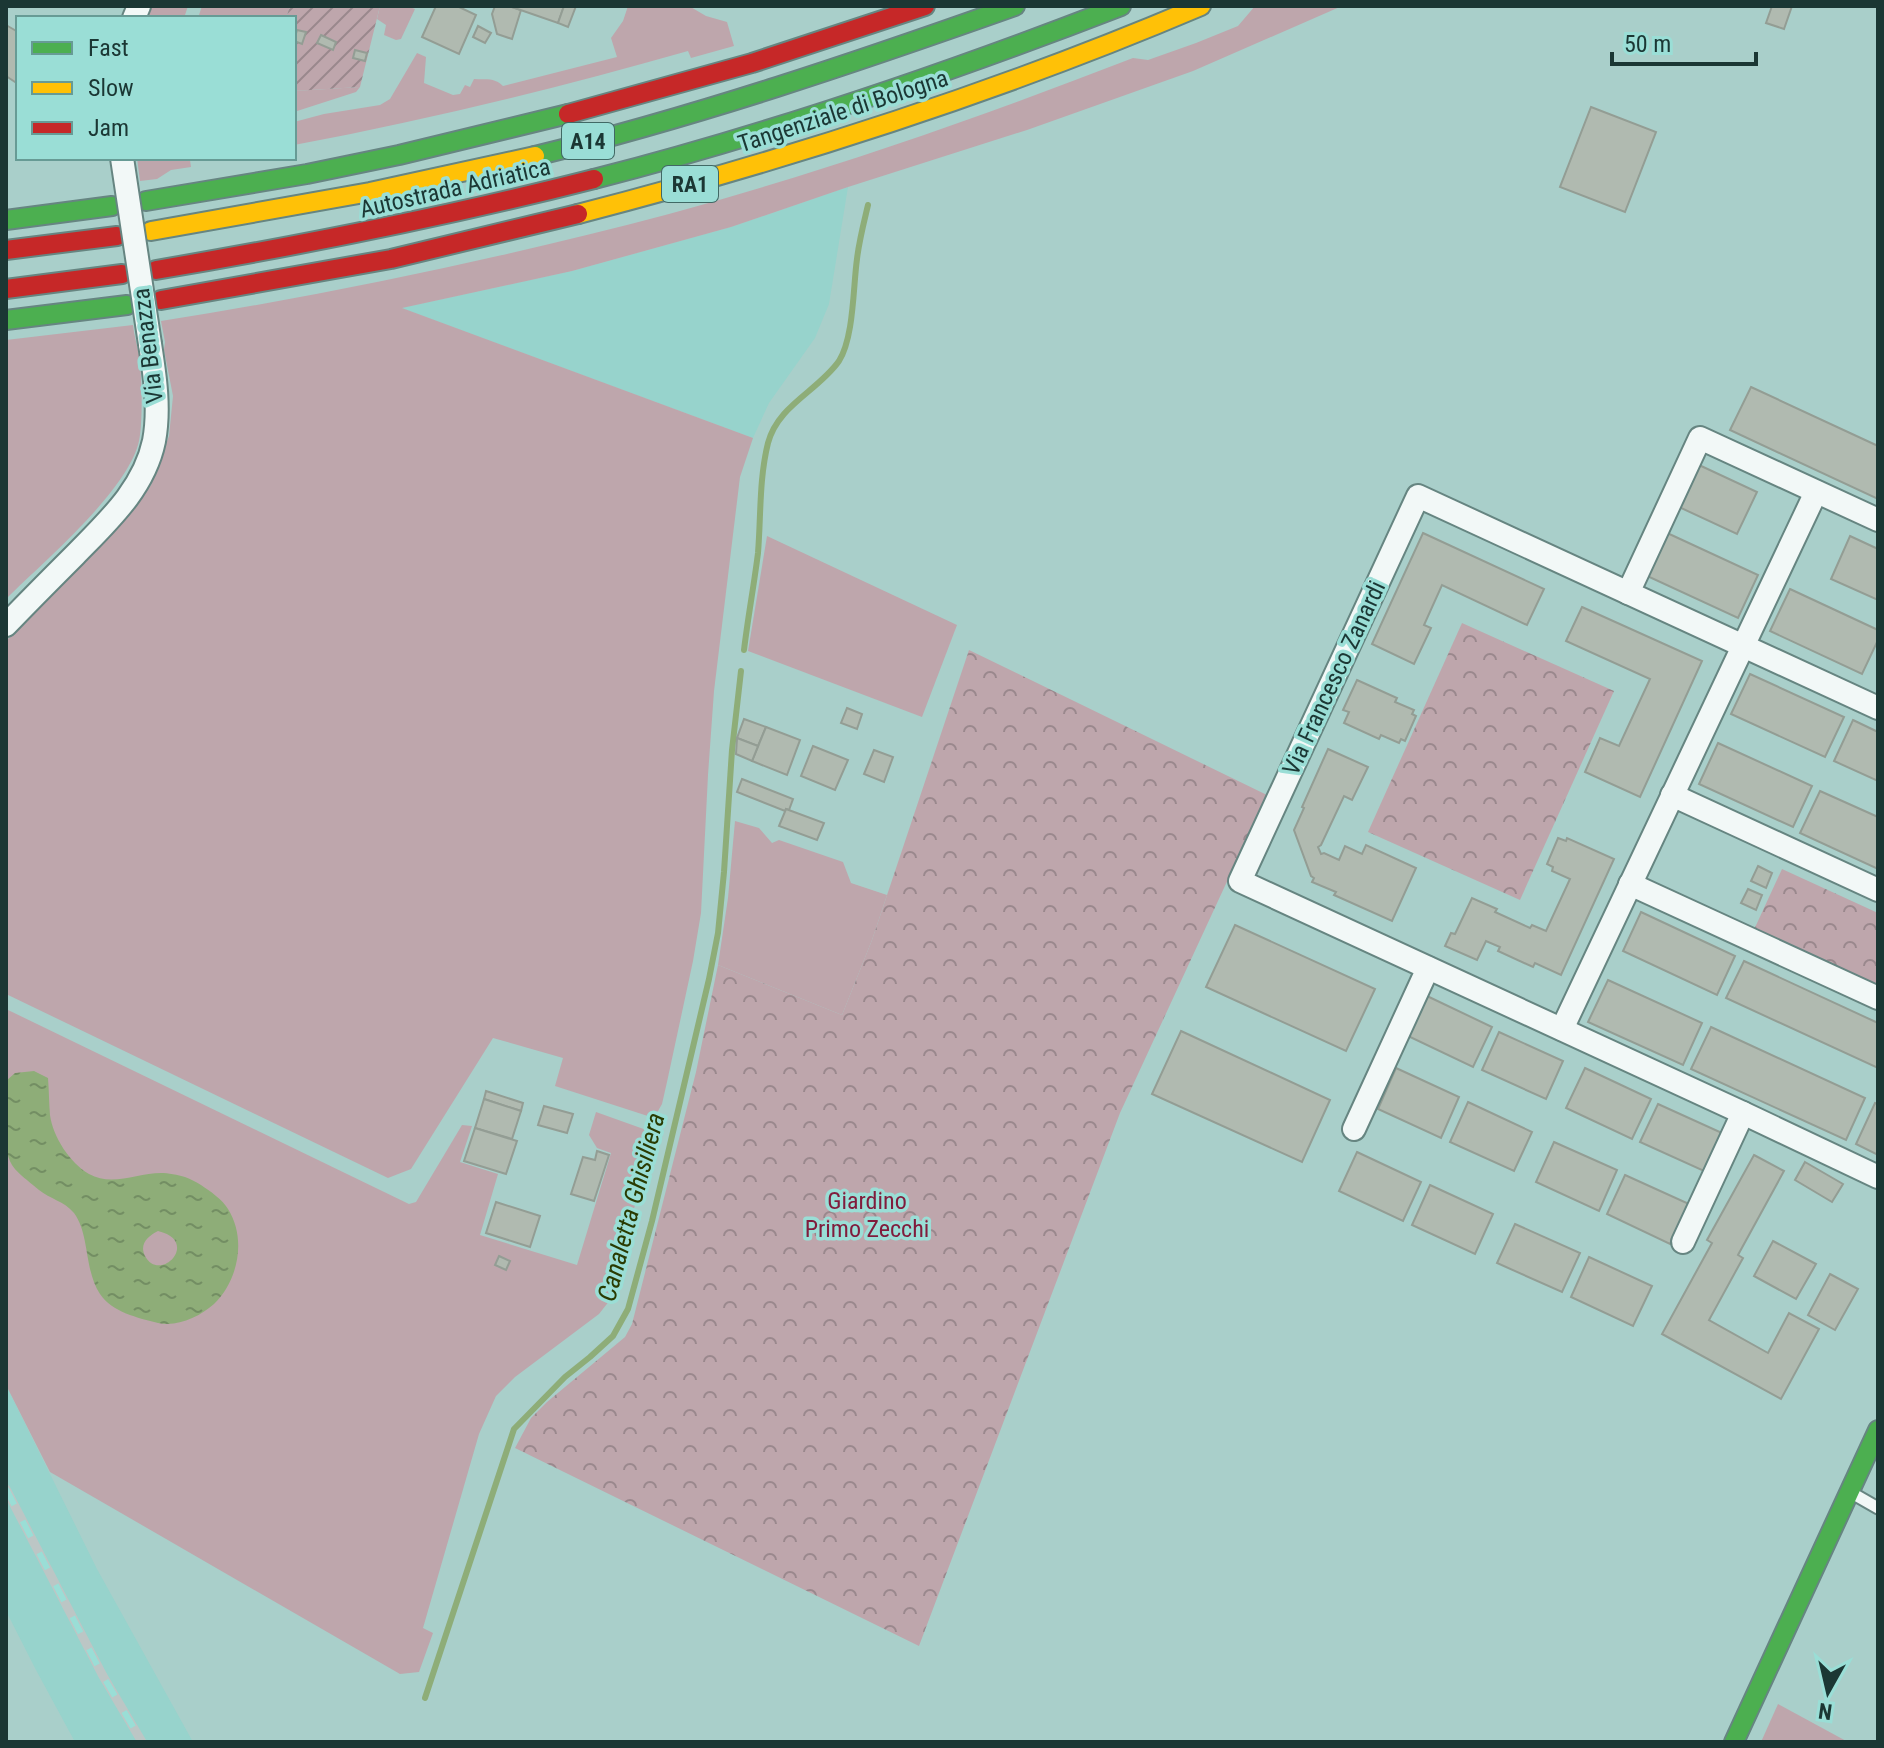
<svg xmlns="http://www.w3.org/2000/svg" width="1884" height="1748" viewBox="0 0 1884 1748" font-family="'Roboto Condensed',sans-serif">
<defs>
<pattern id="park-crowns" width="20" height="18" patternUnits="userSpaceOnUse" patternTransform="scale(2)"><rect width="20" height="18" fill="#bea6ac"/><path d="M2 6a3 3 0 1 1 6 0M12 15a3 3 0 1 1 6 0" fill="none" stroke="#9a888d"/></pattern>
<pattern id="garden-furrows" width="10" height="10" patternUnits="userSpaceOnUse" patternTransform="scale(2)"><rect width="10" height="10" fill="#bea6ac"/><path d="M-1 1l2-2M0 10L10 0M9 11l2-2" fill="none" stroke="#9a888d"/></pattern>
<pattern id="water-ripples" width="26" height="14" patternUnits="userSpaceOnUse" patternTransform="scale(2)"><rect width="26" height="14" fill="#8ead78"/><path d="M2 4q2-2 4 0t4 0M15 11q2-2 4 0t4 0" fill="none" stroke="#738e63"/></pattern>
</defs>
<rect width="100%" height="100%" fill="#a9cfca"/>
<g fill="#97d3cc">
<polygon points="848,187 829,304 815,338 769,403 753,438 401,308 572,271 731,227"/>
<polygon points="6,1385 97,1569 193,1742 75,1742 36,1670 6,1611"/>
</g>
<g fill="#bea6ac">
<polygon points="150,6 188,6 184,18 145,18"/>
<polygon points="202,6 290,6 286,18 198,18"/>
<polygon points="380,6 407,6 415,9 401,39 396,40 384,35 386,25 377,19"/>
<path d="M 628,6 L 689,6 L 706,16 L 727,22 L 734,46 L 691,58 L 688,51 C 558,88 427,120 294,145 L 294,122 L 324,114 L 380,105 L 390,99 L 417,53 L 426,57 L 424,83 L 453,95 L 460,94 L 465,85 L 470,87 L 474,79 C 485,80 494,77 503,86 L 617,57 L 611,38 L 623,21 Z"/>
<path d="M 1255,6 L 1342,6 L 1193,71 L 1027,130 L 848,187 L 731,227 L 572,271 L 402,308 L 753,438 L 740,477 L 714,691 L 708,775 L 701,913 L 693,961 L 667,1082 L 662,1104 L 654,1118 L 555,1086 L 563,1058 L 493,1038 L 411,1169 L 388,1178 L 6,994 L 6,641 L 120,524 L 151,485 L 169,436 L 173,396 L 164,350 L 165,342 L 161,321 C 332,294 502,258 669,214 C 827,171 981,117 1133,58 L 1148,60 L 1196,43 L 1238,26 Z"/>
<polygon points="360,87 356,92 294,112 294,91"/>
<polygon points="137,158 199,158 190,160 191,167 171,170 157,179 140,181"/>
<path d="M 133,325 C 134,335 137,345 139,355 C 142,374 143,423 139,441 C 128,491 43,562 6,599 L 6,340 Z"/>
<polygon points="767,536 957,625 922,717 748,651"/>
<polygon points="735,821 759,828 772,843 779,840 843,862 851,883 887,895 872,940 842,1015 718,965 728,898"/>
<polygon points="6,1009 409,1204 416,1202 462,1125 472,1126 460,1162 498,1174 480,1235 577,1265 611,1153 597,1148 589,1135 596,1112 652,1132 650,1148 610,1300 599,1314 515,1377 496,1396 479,1434 423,1628 433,1633 419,1672 400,1674 50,1472 6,1385"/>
<polygon points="1778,1704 1848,1742 1761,1742"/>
</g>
<g fill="url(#park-crowns)">
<polygon points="1462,623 1614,691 1520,900 1368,832"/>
<polygon points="969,650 1267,795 1120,1113 919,1646 515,1448 531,1418 547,1402 625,1337 632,1324 696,1072 718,965 842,1015 872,940"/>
<polygon points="1782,869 1878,913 1878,993 1752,934"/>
</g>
<polygon fill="url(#garden-furrows)" points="290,6 380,6 360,87 294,91 294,18 286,18"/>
<path fill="url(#water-ripples)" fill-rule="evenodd" d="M 34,1071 L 48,1078 C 49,1091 49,1103 50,1115 C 53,1137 70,1163 89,1174 C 112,1187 137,1173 161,1173 C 168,1173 178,1175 185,1177 C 191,1179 196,1182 201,1185 C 210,1191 223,1200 228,1209 C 247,1239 238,1281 214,1304 C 199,1317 178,1327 158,1323 C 138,1318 112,1312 100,1294 C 84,1270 90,1235 74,1213 C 64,1201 50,1199 39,1190 C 32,1184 16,1172 12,1165 C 0,1144 6,1105 6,1081 L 15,1073 ZM 158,1231 C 201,1241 160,1284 145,1256 C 139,1244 148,1236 158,1231 Z"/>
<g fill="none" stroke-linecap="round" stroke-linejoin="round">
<g stroke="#8ead78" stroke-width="6">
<path d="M 744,650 C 748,617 754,585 758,553 C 761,516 759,479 768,443 C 778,405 818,391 839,361 C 854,337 853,287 857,259 C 859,241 864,222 868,205"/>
<polyline points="425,1698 514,1429 565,1377 590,1357 613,1336 628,1309 652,1221 709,979 718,933 724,872 732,750 741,671"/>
</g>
</g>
<g fill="#b0bab0" stroke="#939d94" stroke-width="2">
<polygon points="436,6 457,6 476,15 459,54 422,37"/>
<polygon points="495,6 509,6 521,10 512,39 497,34 492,14"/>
<polygon points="509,6 564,6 558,23"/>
<polygon points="564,6 576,6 568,27 558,23"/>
<polygon points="1772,6 1792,6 1784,29 1766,23"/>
<polygon points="6,25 18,32 18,84 6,76"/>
<polygon points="478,26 491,33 485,43 473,37"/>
<polygon points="297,30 306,32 302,44 294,41"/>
<polygon points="321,35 336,42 333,50 317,43"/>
<polygon points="355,50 367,53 365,61 353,58"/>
<polygon points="1591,107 1656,132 1625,212 1560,187"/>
<polygon points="1751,387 1878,446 1878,499 1730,430"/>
<polygon points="1699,465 1757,492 1737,534 1679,507"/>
<polygon points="1665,532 1758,575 1738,618 1645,575"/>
<polygon points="1423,533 1544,589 1527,625 1442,585 1424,625 1431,628 1414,664 1372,644"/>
<polygon points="1850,536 1878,549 1878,600 1831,579"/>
<polygon points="1790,589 1878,630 1878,640 1862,674 1770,631"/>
<polygon points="1582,607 1702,661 1640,797 1585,772 1600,738 1619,746 1650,679 1566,641"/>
<polygon points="1750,674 1844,717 1825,757 1731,714"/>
<polygon points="1357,680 1397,698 1395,702 1414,710 1412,714 1416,716 1405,741 1401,739 1399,743 1381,735 1379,739 1344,723 1349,712 1343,710"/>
<polygon points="847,708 862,714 857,729 841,723"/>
<polygon points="744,719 766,727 758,746 737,738"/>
<polygon points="1853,720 1878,732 1878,781 1834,761"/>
<polygon points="766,727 800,740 787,775 752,761"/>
<polygon points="737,738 758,746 752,761 736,754"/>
<polygon points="1718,743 1812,786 1793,827 1699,784"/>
<polygon points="813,746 848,760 835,790 801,776"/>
<polygon points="1328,749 1368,767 1352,800 1344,796 1321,845 1318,847 1321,854 1324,853 1339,860 1345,846 1362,854 1366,845 1416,868 1392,921 1334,895 1336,892 1312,882 1314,878 1311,876 1294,830 1304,808 1302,807"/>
<polygon points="874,750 893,757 884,782 864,774"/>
<polygon points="742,779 793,799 789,810 786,809 785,811 737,792"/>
<polygon points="1820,791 1878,817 1878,869 1800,833"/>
<polygon points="786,809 824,823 817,840 779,826"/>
<polygon points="1558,838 1566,841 1567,838 1614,859 1561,975 1535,963 1533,967 1498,951 1500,947 1486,941 1477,960 1445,946 1451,933 1455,934 1472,898 1497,909 1495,912 1530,928 1532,925 1546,931 1570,879 1552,871 1553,867 1547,864"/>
<polygon points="1758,866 1772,873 1766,888 1751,881"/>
<polygon points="1748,889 1762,895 1756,910 1741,903"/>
<polygon points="1641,912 1735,956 1717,995 1623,951"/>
<polygon points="1235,925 1375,989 1346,1051 1206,987"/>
<polygon points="1744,961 1878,1023 1878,1068 1726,998"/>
<polygon points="1608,980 1702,1023 1683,1065 1588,1022"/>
<polygon points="1427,996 1492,1027 1473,1067 1408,1036"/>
<polygon points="1711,1027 1865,1098 1846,1140 1691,1069"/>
<polygon points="1181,1031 1330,1100 1302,1162 1152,1094"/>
<polygon points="1499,1032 1563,1061 1546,1099 1482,1070"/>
<polygon points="1396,1068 1459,1097 1441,1138 1378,1109"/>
<polygon points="1585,1068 1651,1099 1632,1139 1566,1108"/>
<polygon points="486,1091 523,1103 521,1111 484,1099"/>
<polygon points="484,1099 521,1111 512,1139 475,1128"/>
<polygon points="1468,1102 1532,1132 1514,1171 1450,1142"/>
<polygon points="1875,1103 1878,1104 1878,1155 1856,1144"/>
<polygon points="1658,1104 1722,1133 1704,1171 1640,1142"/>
<polygon points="544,1106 573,1114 567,1133 538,1125"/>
<polygon points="475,1128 517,1141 506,1174 464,1161"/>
<polygon points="1554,1142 1617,1170 1599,1211 1536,1182"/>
<polygon points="597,1151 609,1155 594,1201 571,1194 583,1157 595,1160"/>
<polygon points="1357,1152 1421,1182 1403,1221 1339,1191"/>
<polygon points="1754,1155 1784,1171 1738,1255 1743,1258 1709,1320 1768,1353 1789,1313 1819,1329 1781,1399 1662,1334 1712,1243 1707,1240"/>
<polygon points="1805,1162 1843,1184 1832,1202 1795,1180"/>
<polygon points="1625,1175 1689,1204 1670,1244 1607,1214"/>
<polygon points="1430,1185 1493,1214 1475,1254 1412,1225"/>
<polygon points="496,1202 540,1216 530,1247 486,1233"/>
<polygon points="1515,1224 1580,1253 1562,1292 1497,1263"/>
<polygon points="1773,1241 1816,1264 1796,1299 1754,1276"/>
<polygon points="499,1256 510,1261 506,1270 495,1265"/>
<polygon points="1589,1257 1652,1286 1633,1326 1571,1297"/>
<polygon points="1830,1274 1858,1289 1835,1330 1808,1315"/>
</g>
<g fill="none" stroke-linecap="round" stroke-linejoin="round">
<defs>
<polyline id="lane" points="1850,1492 1878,1508"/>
<g id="street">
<polyline points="134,18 139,6"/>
<polyline points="1628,593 1700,438 1878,520"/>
<path d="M 6,625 C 29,601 52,578 75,555 C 107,522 144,489 154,441 C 160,409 155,376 150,344"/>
<polyline points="1878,708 1418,496 1240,881 1743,1113 1878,1177"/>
<polyline points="1672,795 1878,890"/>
<polyline points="1630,884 1878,998"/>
<polyline points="1562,1029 1816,492"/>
<polyline points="1354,1129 1428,968"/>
<polyline points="1683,1242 1743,1113"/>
</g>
<g id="fast">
<path d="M 535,156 C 698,116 857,62 1015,6"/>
<path d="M 594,179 C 774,133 948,73 1121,6"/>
<polyline points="146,201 307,174 399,155 568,114"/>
<polyline points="6,220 112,206"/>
<polyline points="6,320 127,305"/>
<polyline points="1734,1742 1878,1430"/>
</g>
<g id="slow">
<path d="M 578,214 C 790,159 999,92 1201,6"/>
<polyline points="151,231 370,192 535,156"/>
</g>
<g id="jam">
<polyline points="568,114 752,63 925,6"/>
<polyline points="6,250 117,236"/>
<path d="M 156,270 C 303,245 449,216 594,179"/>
<polyline points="6,289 122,274"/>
<polyline points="161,300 391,259 578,214"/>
</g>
</defs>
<use href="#lane" stroke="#668581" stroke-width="15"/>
<use href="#street" stroke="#668581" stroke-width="26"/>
<use href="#fast" stroke="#668581" stroke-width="22"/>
<use href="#slow" stroke="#668581" stroke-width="22"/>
<use href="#jam" stroke="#668581" stroke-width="22"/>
<use href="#lane" stroke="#f2f8f7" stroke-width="11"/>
<use href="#street" stroke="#f2f8f7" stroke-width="22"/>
<use href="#fast" stroke="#4caf50" stroke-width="18"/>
<use href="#slow" stroke="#ffc107" stroke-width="18"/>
<use href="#jam" stroke="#c62828" stroke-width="18"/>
<defs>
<polyline id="rail" points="6,1489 103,1676 142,1742"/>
</defs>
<use href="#rail" stroke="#bcc6c5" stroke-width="9"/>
<use href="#rail" stroke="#9aded6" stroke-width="6" stroke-dasharray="18" stroke-linecap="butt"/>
<defs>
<polyline id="street-bridge" points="122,158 150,344"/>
</defs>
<use href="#street-bridge" stroke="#668581" stroke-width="26" stroke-linecap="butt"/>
<use href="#street-bridge" stroke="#f2f8f7" stroke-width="22"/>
</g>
<g text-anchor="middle" stroke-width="7" stroke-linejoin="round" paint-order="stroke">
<g fill="#9aded6" stroke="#416965" stroke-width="2">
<rect x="562" y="123" width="52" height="36" rx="6"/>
<rect x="662" y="166" width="56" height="36" rx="6"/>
</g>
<g font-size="22" font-weight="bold" fill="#1b3734">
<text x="588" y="149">A14</text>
<text x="690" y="192">RA1</text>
</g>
<g font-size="24" fill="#1b3734" stroke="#9aded6">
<text transform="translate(843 111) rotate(-18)" y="8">Tangenziale di Bologna</text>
<text transform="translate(455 188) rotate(-13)" y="8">Autostrada Adriatica</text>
<text transform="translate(148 346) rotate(-97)" y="8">Via Benazza</text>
<text transform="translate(1334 678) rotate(-65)" y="8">Via Francesco Zanardi</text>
</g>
<g font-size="24" fill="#801c3c" stroke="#9aded6">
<text x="867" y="1209">Giardino<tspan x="867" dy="28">Primo Zecchi</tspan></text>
</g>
<g font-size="26" font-style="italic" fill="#293b02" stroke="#9aded6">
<text transform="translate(631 1207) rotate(-75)" y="9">Canaletta Ghisiliera</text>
</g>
</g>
<rect width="1884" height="1748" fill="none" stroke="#1b3734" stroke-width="16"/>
<rect x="16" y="16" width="280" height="144" fill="#9aded6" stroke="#679b95" stroke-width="2"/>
<rect x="32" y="42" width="40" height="12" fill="#4caf50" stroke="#679b95" stroke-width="2"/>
<text x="88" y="56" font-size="24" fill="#1b3734">Fast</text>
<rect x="32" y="82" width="40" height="12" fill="#ffc107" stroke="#679b95" stroke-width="2"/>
<text x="88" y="96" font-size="24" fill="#1b3734">Slow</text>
<rect x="32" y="122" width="40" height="12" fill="#c62828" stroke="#679b95" stroke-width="2"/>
<text x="88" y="136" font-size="24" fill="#1b3734">Jam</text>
<g transform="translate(1828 1692) rotate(188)" stroke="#9aded6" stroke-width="6" paint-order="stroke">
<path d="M0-6L14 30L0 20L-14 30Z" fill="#1b3734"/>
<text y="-12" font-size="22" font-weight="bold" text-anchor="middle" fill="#1b3734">N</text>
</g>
<path d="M1612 52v12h144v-12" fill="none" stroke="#1b3734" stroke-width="4"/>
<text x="1624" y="52" font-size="24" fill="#1b3734" stroke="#9aded6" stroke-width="6" paint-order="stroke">50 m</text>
</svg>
